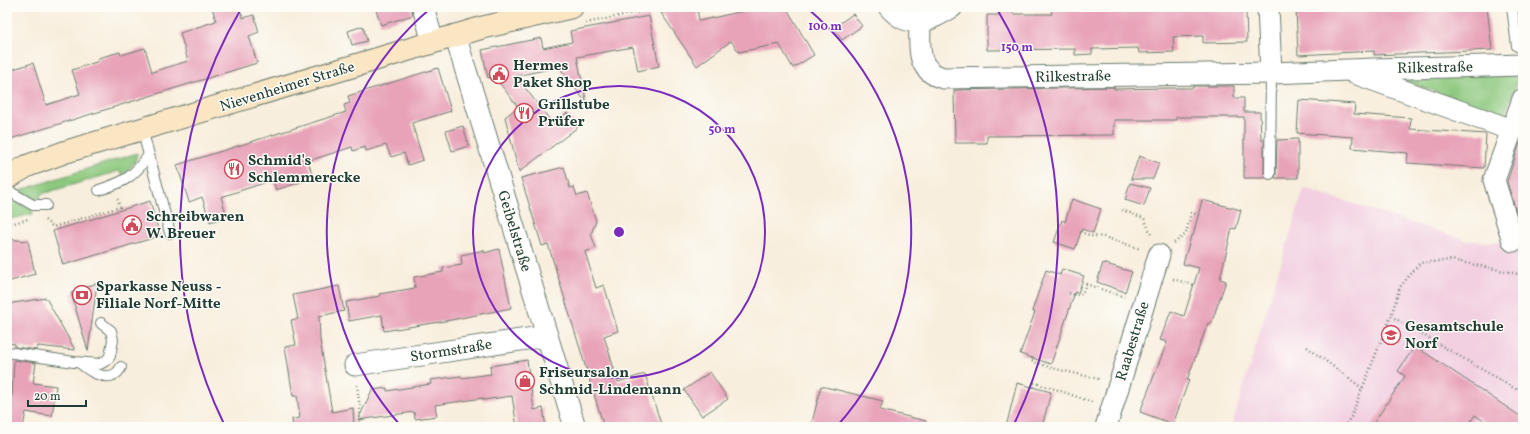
<svg xmlns="http://www.w3.org/2000/svg" width="1530" height="434" viewBox="0 0 1530 434" font-family="Vollkorn,serif">
<rect width="100%" height="100%" fill="#fdfcf7"/>
<filter id="ink" filterUnits="userSpaceOnUse"><feTurbulence type="fractalNoise" baseFrequency=".025" numOctaves="2"/><feDisplacementMap in="SourceGraphic" scale="8" xChannelSelector="R" yChannelSelector="G"/><feConvolveMatrix kernelMatrix="1 2 1 2 8 2 1 2 1" color-interpolation-filters="sRGB"/></filter>
<filter id="wash" filterUnits="userSpaceOnUse"><feTurbulence type="fractalNoise" baseFrequency=".012" numOctaves="4" result="noise"/><feDisplacementMap in="SourceGraphic" scale="16" xChannelSelector="R" yChannelSelector="G"/><feGaussianBlur stdDeviation="0.9" result="paint"/><feColorMatrix in="noise" values="0 0 0 0 0 0 0 0 0 0 0 0 0 0 0 0 0 1.4 0 .05"/><feComposite in="paint" operator="in"/></filter>
<g filter="url(#wash)">
<rect width="100%" height="100%" fill="#f8eedd"/>
<polygon fill="#f2cfe1" points="1304,188 1468,241 1523,243 1523,427 1231,427"/>
<g fill="#8cc87d" stroke="#568258">
<polygon points="1520,74 1504,116 1407,82 1409,76"/>
<path d="M 137,153 C 137,163 130,169 122,175 L 119,171 L 42,194 L 40,198 L 35,200 L 25,196 L 21,190 Z"/>
<polygon points="11,200 32,209 33,214 7,220 8,202"/>
</g>
<g id="blocks">
<g fill="#e8a3b9">
<polygon points="212,7 239,7 243,18 254,15 259,32 249,36 257,63 7,140 7,71 33,63 46,105 80,94 72,70 99,61 98,58 120,52 121,55 145,48 152,72 188,61 180,33 216,21"/>
<polygon points="375,7 411,7 413,15 381,25"/>
<polygon points="691,7 697,7 699,21 761,7 786,7 814,55 793,68 779,44 739,52 731,41 697,66 661,13"/>
<polygon points="999,7 1012,7 1013,14 1052,14 1051,10 1092,8 1239,8 1239,11 1246,11 1247,42 1203,43 1203,36 1173,37 1174,52 1139,53 1138,48 1092,49 1092,54 1075,55 1075,49 987,50 987,15 999,15"/>
<polygon points="1296,7 1487,7 1492,50 1374,55 1374,51 1298,55"/>
<polygon points="853,14 862,26 842,40 833,28"/>
<polygon points="649,16 659,66 638,71 633,47 577,57 587,104 559,67 516,76 553,124 567,113 578,127 519,172 505,117 518,107 494,76 488,78 482,50 541,38 543,48 572,42 570,31"/>
<polygon points="363,26 367,41 352,45 348,31"/>
<polygon points="438,68 451,111 412,123 423,160 408,165 404,153 391,157 386,145 366,151 365,147 353,151 352,147 308,161 313,178 276,190 273,180 221,197 227,217 210,222 202,197 189,202 177,165 346,112 344,105 350,103 348,96"/>
<polygon points="1193,86 1234,86 1234,98 1244,98 1244,112 1260,112 1261,140 1264,140 1264,174 1265,178 1244,178 1244,117 1176,117 1176,120 1114,120 1114,135 987,136 987,143 955,143 954,90 1114,87 1114,89 1170,88 1193,88"/>
<polygon points="1299,100 1355,104 1354,114 1411,118 1410,129 1486,134 1484,168 1407,163 1408,153 1352,148 1353,137 1297,133"/>
<polygon points="463,126 469,146 452,151 446,131"/>
<polygon points="1298,139 1298,178 1275,178 1276,174 1277,140"/>
<polygon points="1520,143 1523,144 1523,224 1520,224 1507,182"/>
<polygon points="1139,156 1159,163 1153,179 1131,179"/>
<polygon points="564,167 570,188 574,187 577,196 587,193 596,221 591,234 596,248 585,252 596,288 604,285 618,331 604,336 618,382 645,374 662,427 604,427 548,244 542,246 521,178"/>
<polygon points="1130,183 1150,188 1144,206 1125,200"/>
<polygon points="1072,199 1101,209 1093,233 1082,229 1075,249 1054,242 1062,220 1065,222"/>
<polygon points="1202,200 1241,210 1236,229 1232,228 1220,279 1226,281 1211,324 1208,323 1187,380 1189,380 1173,424 1140,412 1167,342 1160,340 1171,311 1184,316 1199,268 1183,264 1191,236 1193,236"/>
<polygon points="150,201 160,236 63,265 53,231"/>
<polygon points="7,239 28,241 35,274 7,282"/>
<polygon points="499,249 511,308 451,320 384,331 382,315 349,321 346,302 380,296 379,294 415,288 414,277 443,272 443,268 462,265 461,255 484,250 484,253"/>
<polygon points="1103,263 1132,272 1125,292 1097,282"/>
<polygon points="1062,269 1084,276 1078,293 1075,292 1051,364 1020,354 1035,312 1032,311 1046,270 1060,275"/>
<polygon points="97,283 88,351 71,293"/>
<polygon points="339,286 344,311 319,316 320,340 332,412 353,408 354,427 293,427 292,419 300,418 297,396 293,396 285,347 296,345 291,320 298,319 293,295"/>
<polygon points="46,298 75,350 38,346 37,350 15,347 15,344 7,343 7,304"/>
<polygon points="1415,346 1523,418 1523,427 1492,427 1475,415 1467,427 1371,427 1405,376 1398,371"/>
<polygon points="14,360 36,363 33,383 56,386 52,416 26,412 23,427 7,427 7,395 12,396"/>
<polygon points="527,360 534,410 543,408 546,427 517,427 512,396 483,400 483,398 435,405 437,416 415,419 414,412 358,420 372,390 387,388 387,391 431,384 430,380 461,376 461,378 491,374 490,366"/>
<polygon points="710,372 728,399 702,416 684,390"/>
<polygon points="1017,383 1051,392 1042,427 1006,427"/>
<polygon points="821,386 883,401 880,410 926,421 926,427 811,427"/>
</g>
</g>
</g>
<g filter="url(#ink)">
<use href="#blocks" fill-opacity="0" stroke="#6b7b6f" stroke-width="1"/>
<g fill="none" stroke-linecap="round" stroke-linejoin="round">
<defs>
<g id="lane">
<polyline points="1512,7 1517,46"/>
<polyline points="142,129 170,233"/>
<polyline points="1270,174 1271,73"/>
<polyline points="7,190 33,205 46,205"/>
<path d="M 99,190 C 125,182 133,177 149,155"/>
<polyline points="7,352 74,362 100,364 107,360 110,356 113,340 111,331 101,323"/>
<path d="M 80,363 C 88,370 104,381 115,374 C 117,373 120,369 121,367"/>
</g>
<g id="street">
<polyline points="423,7 433,42"/>
<path d="M 889,7 C 910,31 929,21 952,7"/>
<polyline points="1268,7 1271,73 1374,69 1523,65"/>
<path d="M 920,22 C 920,46 915,70 943,78 L 1271,73"/>
<polyline points="455,35 575,427"/>
<polyline points="1354,73 1512,130"/>
<polyline points="1513,241 1494,180 1523,99"/>
<polyline points="355,365 547,336"/>
<polyline points="1106,427 1159,255"/>
</g>
<polyline id="secondary" points="7,178 27,166 65,152 142,129 481,28 572,7"/>
</defs>
<use href="#lane" stroke="#6b7b6f" stroke-width="12"/>
<use href="#street" stroke="#6b7b6f" stroke-width="23"/>
<use href="#secondary" stroke="#6b7b6f" stroke-width="24"/>
<g stroke="#6b7b6f" stroke-width="2.5" stroke-dasharray="1 3" stroke-linecap="butt">
<polyline points="586,23 663,7"/>
<polyline points="1122,210 1144,218 1152,237"/>
<polyline points="45,220 53,227 120,207 117,198"/>
<polyline points="7,225 28,219"/>
<polyline points="1080,232 1092,236 1104,237 1141,249"/>
<polyline points="1174,243 1186,234 1191,213 1199,215"/>
<polyline points="1173,279 1194,285"/>
<polyline points="1069,293 1075,295 1082,294 1086,284 1124,297"/>
<polyline points="1391,316 1517,390 1523,381"/>
<polyline points="1307,347 1362,388"/>
<polyline points="1032,358 1031,361 1052,368 1099,379"/>
<polyline points="357,385 360,409 360,427"/>
<polyline points="1033,387 1034,383 1052,388 1092,402"/>
<polyline points="1471,422 1479,427"/>
<polyline points="1344,427 1351,417 1391,316 1400,287 1420,263 1452,260 1523,275"/>
</g>
<use href="#lane" stroke="#fff" stroke-width="10"/>
<use href="#street" stroke="#fff" stroke-width="21"/>
<use href="#secondary" stroke="#fbe6c4" stroke-width="22"/>
</g>
</g>
<g fill="none" stroke="#7b2cbf" stroke-width="2">
<circle cx="619" cy="232" r="146"/>
<path d="M400 425A292 292 0 0 1 431 8M807 8A292 292 0 0 1 838 425"/>
<path d="M224 424A439 439 0 0 1 241 9M997 9A439 439 0 0 1 1014 424"/>
</g>
<defs>
<symbol id="civic-ring" viewBox="-11 -11 22 22"><circle r="9.5" fill="#fdfcf7" stroke="#d1495b" stroke-width="1.5"/><path d="M-.6-6.5H3V-4.5H.6V-3L4-1V1h2V6H-6V1h2V-1L-.6-3ZM-1.2 2.5V6h2.4V2.5Z" fill="#d1495b"/></symbol>
<symbol id="restaurant-ring" viewBox="-11 -11 22 22"><circle r="9.5" fill="#fdfcf7" stroke="#d1495b" stroke-width="1.5"/><path d="M-5-6h1v4h1v-4h1v4h1v-4h1v5L-1.5 .5V6h-2V.5L-5-1ZM5-6V6H3V1.5H1.5Q1.5-4 5-6Z" fill="#d1495b"/></symbol>
<symbol id="bank-ring" viewBox="-11 -11 22 22"><circle r="9.5" fill="#fdfcf7" stroke="#d1495b" stroke-width="1.5"/><path d="M-6-4H6V4H-6ZM0-2.3a2.3 2.3 0 1 0 0 4.6a2.3 2.3 0 1 0 0-4.6Z" fill="#d1495b"/></symbol>
<symbol id="school-ring" viewBox="-11 -11 22 22"><circle r="9.5" fill="#fdfcf7" stroke="#d1495b" stroke-width="1.5"/><path d="M0-5L7-2L0 1L-7-2ZM-4 1L0 2.5L4 1V4Q0 6-4 4Z" fill="#d1495b"/></symbol>
<symbol id="shop-ring" viewBox="-11 -11 22 22"><circle r="9.5" fill="#fdfcf7" stroke="#d1495b" stroke-width="1.5"/><path d="M-5-2.5h2.3a2.7 3.5 0 0 1 5.4 0H5L5.5 6h-11ZM-1.5-2.5h3a1.5 2.3 0 0 0-3 0Z" fill="#d1495b"/></symbol>
</defs>
<g fill-rule="evenodd">
<use href="#civic-ring" x="488" y="63" width="22" height="22"/>
<use href="#restaurant-ring" x="513" y="102" width="22" height="22"/>
<use href="#restaurant-ring" x="223" y="158" width="22" height="22"/>
<use href="#civic-ring" x="121" y="214" width="22" height="22"/>
<use href="#bank-ring" x="71" y="284" width="22" height="22"/>
<use href="#school-ring" x="1380" y="324" width="22" height="22"/>
<use href="#shop-ring" x="514" y="370" width="22" height="22"/>
</g>
<g text-anchor="middle" stroke-width="3" stroke-linejoin="round" paint-order="stroke">
<g font-size="15" font-weight="bold" fill="#1f3d34" stroke="#fdfcf7" text-anchor="start">
<text x="513" y="70">Hermes<tspan x="513" dy="17">Paket Shop</tspan></text>
<text x="538" y="109">Grillstube<tspan x="538" dy="17">Prüfer</tspan></text>
<text x="248" y="165">Schmid's<tspan x="248" dy="17">Schlemmerecke</tspan></text>
<text x="146" y="221">Schreibwaren<tspan x="146" dy="17">W. Breuer</tspan></text>
<text x="96" y="291">Sparkasse Neuss -<tspan x="96" dy="17">Filiale Norf-Mitte</tspan></text>
<text x="1405" y="331">Gesamtschule<tspan x="1405" dy="17">Norf</tspan></text>
<text x="539" y="377">Friseursalon<tspan x="539" dy="17">Schmid-Lindemann</tspan></text>
</g>
<g font-size="15" fill="#1f3d34" stroke="#fdfcf7">
<text transform="translate(1435 67) rotate(-1)" y="5">Rilkestraße</text>
<text transform="translate(1073 76) rotate(-1)" y="5">Rilkestraße</text>
<text transform="translate(287 86) rotate(-17)" y="5">Nievenheimer Straße</text>
<text transform="translate(515 231) rotate(73)" y="5">Geibelstraße</text>
<text transform="translate(1132 341) rotate(-73)" y="5">Raabestraße</text>
<text transform="translate(451 350) rotate(-9)" y="5">Stormstraße</text>
</g>
</g>
<circle cx="619" cy="232" r="6" fill="#7b2cbf" stroke="#fdfcf7" stroke-width="2"/>
<g font-size="12" text-anchor="middle" font-weight="bold" fill="#7b2cbf" stroke="#fdfcf7" stroke-width="3" stroke-linejoin="round" paint-order="stroke">
<text x="825" y="30">100 m</text>
<text x="1017" y="51">150 m</text>
<text x="722" y="133">50 m</text>
</g>
<rect width="1530" height="434" fill="none" stroke="#fdfcf7" stroke-width="24"/>
<path d="M28 400v6h58v-6" fill="none" stroke="#1f3d34" stroke-width="2"/>
<text x="34" y="400" font-size="12" fill="#1f3d34" stroke="#fdfcf7" stroke-width="3" paint-order="stroke">20 m</text>
</svg>
